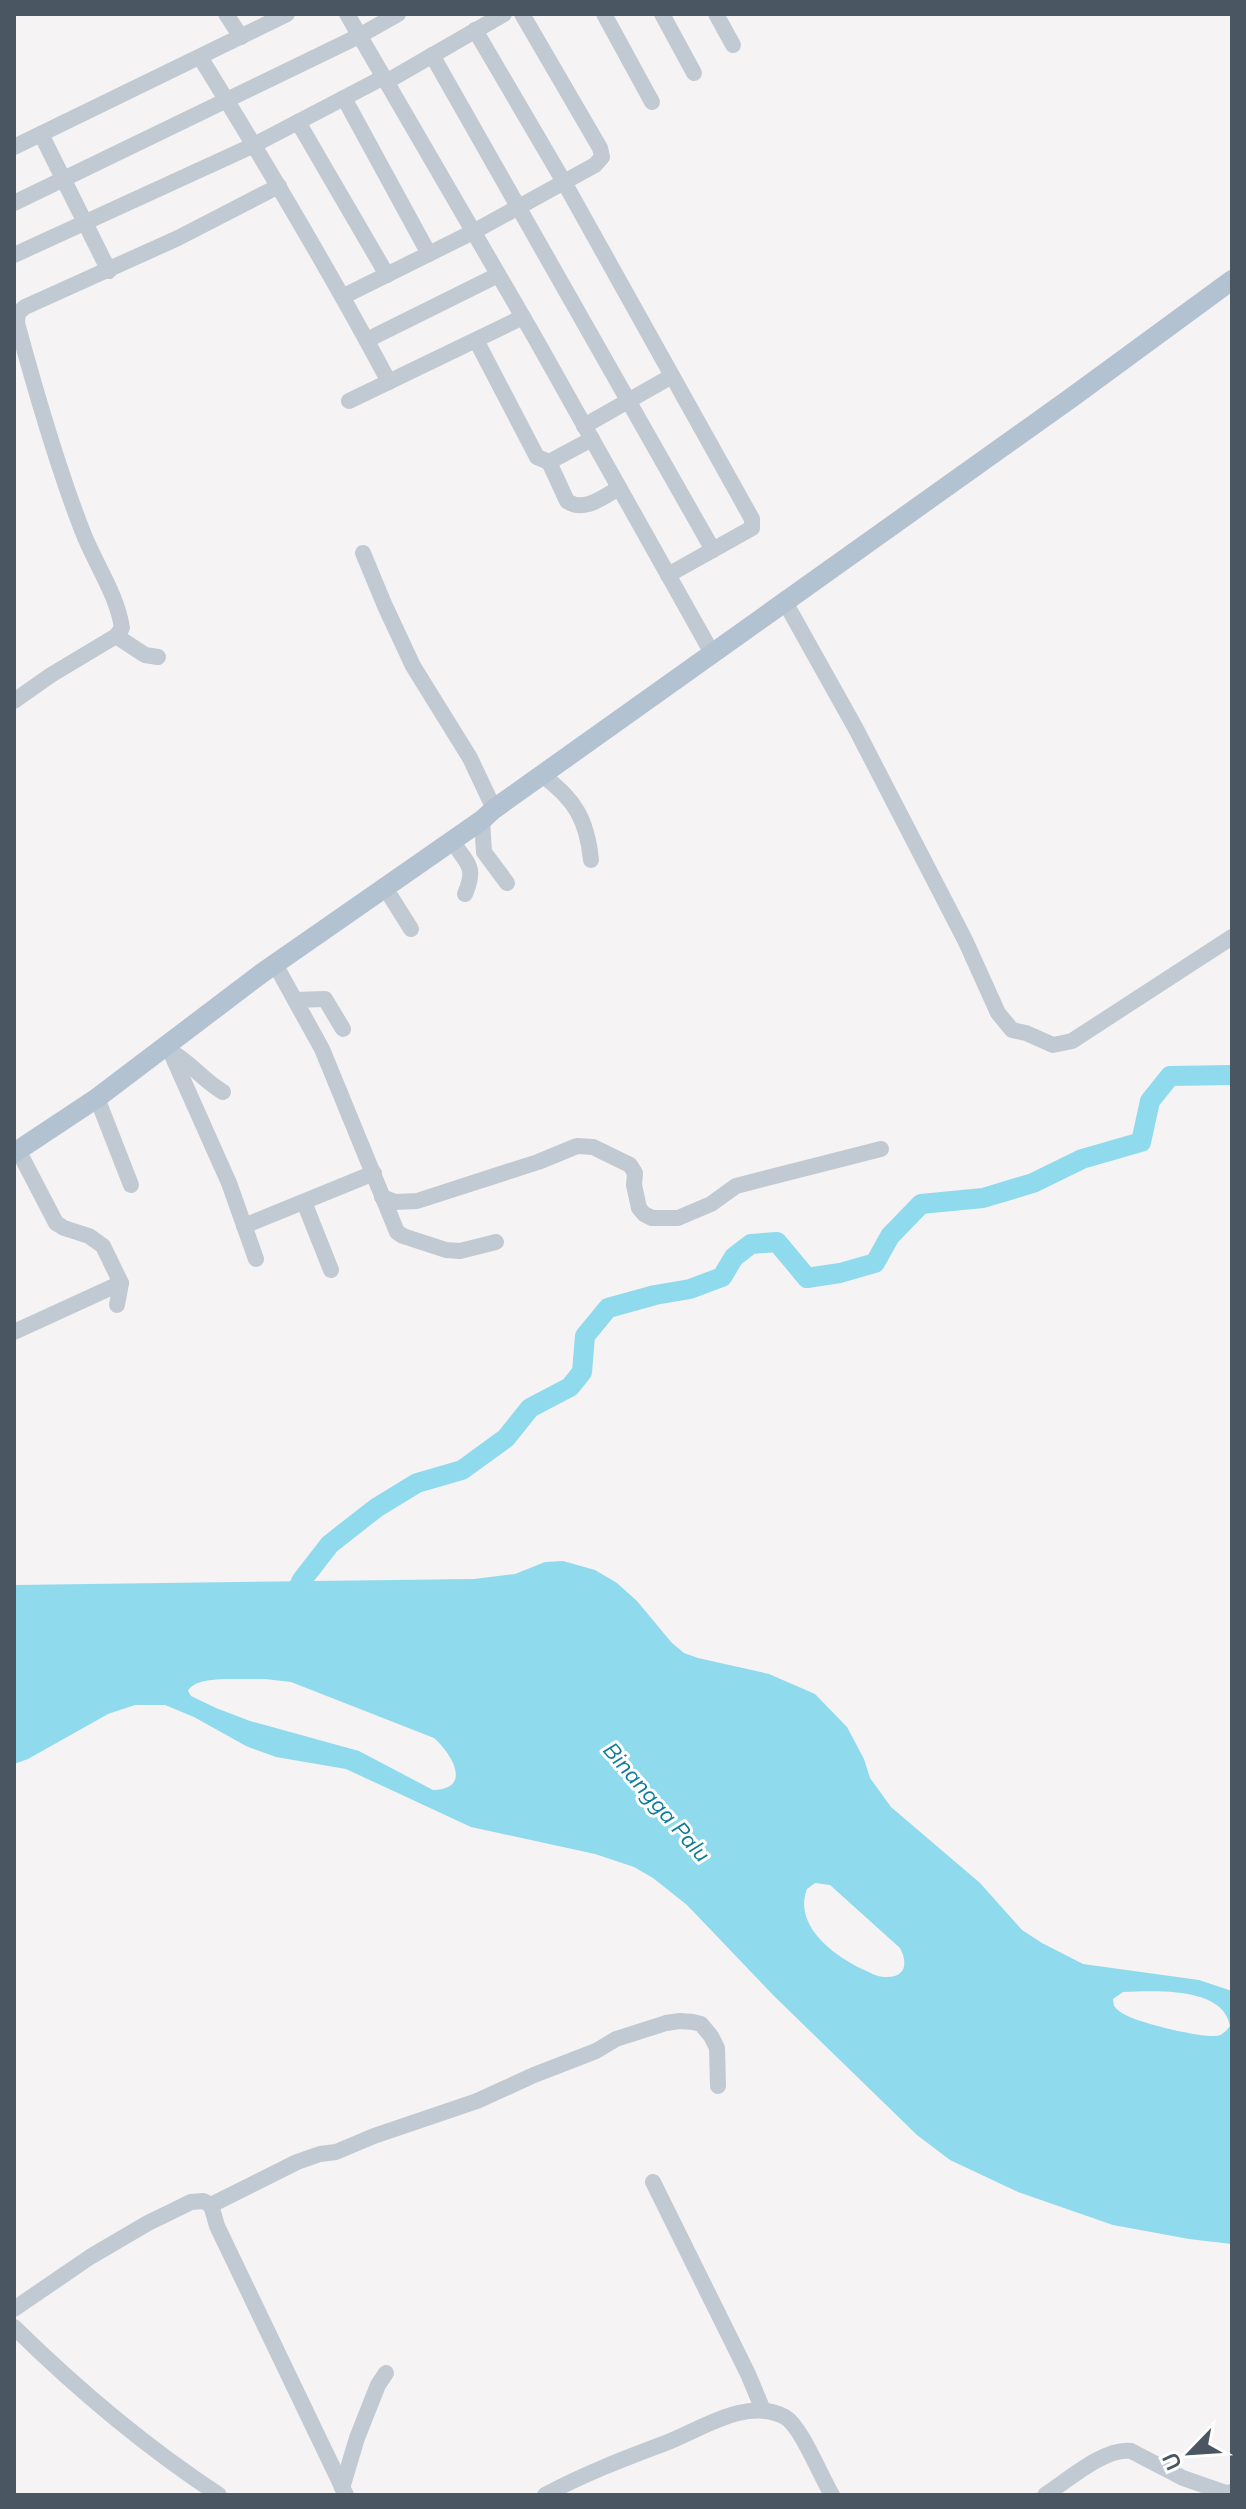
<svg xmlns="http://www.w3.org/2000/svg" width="1246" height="2509" viewBox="0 0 1246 2509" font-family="Mulish,sans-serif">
<rect width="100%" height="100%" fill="#f5f3f3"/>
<path fill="#90daee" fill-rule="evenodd" d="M 563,1561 L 595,1570 L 617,1583 L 637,1601 L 672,1643 L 684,1653 L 698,1658 L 769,1674 L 815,1694 L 847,1727 L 864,1759 L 870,1778 L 891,1807 L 980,1883 L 1022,1930 L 1042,1943 L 1083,1964 L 1199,1980 L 1232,1991 L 1232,2244 L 1189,2239 L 1113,2225 L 1018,2192 L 950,2160 L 917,2135 L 774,1996 L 687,1905 L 653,1878 L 634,1867 L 595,1854 L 471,1827 L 346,1769 L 276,1757 L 246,1746 L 194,1717 L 165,1705 L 135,1705 L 108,1714 L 28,1759 L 14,1764 L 14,1585 L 474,1579 L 515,1574 L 545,1562 ZM 224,1679 L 265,1679 L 291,1682 L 434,1738 C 452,1754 473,1789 433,1790 L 359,1751 L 250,1721 L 216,1708 L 191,1696 L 188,1691 C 194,1680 212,1680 224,1679 ZM 815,1883 L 830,1885 L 900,1948 C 908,1963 906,1978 885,1977 C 877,1977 869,1972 862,1969 C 833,1955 793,1925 807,1889 ZM 1123,1992 C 1154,1991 1223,1986 1230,2026 C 1226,2031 1222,2036 1215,2036 C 1198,2037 1130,2022 1118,2010 C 1113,2006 1114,2006 1113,1999 Z"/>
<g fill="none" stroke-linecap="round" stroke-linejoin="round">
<polyline stroke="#90daee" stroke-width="20" points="290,1604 302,1580 330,1544 376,1508 417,1483 462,1470 506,1438 530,1408 570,1387 582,1372 585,1336 608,1308 655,1295 690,1289 722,1277 734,1257 751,1244 777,1242 807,1278 840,1273 875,1263 890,1236 921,1204 983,1198 1033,1183 1082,1159 1141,1142 1150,1101 1170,1076 1232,1075"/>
<g stroke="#c1cad2" stroke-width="16">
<polyline points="226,14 241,37"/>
<polyline points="347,14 534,336 712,653"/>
<polyline points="604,14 652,102"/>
<polyline points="662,14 694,73"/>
<polyline points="716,14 733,45"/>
<polyline points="475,30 564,182 752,519 752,528 668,575"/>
<polyline points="432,55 713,550"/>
<path d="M 200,57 C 266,164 330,271 389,382"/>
<polyline points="386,82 504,14"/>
<polyline points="344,98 429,254"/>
<polyline points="298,122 387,275"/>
<polyline points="41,134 109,271"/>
<polyline points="14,147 287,14"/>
<polyline points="14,203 359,36 398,14"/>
<polyline points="14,255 254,145 384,77"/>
<polyline points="344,296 473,232 595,165 602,157 600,148 522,14"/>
<polyline points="367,340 498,275"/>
<polyline points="476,340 537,457 549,462 592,439"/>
<polyline points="349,401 523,317"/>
<polyline points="584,426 672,376"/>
<path d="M 549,462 L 567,501 C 584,513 603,497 619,488"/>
<polyline points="363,553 385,606 413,666 470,758 494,809"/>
<polyline points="785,602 856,729 965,940 998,1013 1012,1030 1026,1033 1053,1045 1072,1041 1232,937"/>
<polyline points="116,636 145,655 158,657"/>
<path d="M 14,701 L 51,675 L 116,636 L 122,628 C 117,594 94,562 82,530 C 56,463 36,393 17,323 L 18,313 L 25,307 L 178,238 L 279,186"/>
<path d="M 542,775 C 575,799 587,820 591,860"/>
<polyline points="482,820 484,852 507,883"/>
<path d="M 452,841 C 467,864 477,866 465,894"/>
<polyline points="384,886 411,929"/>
<polyline points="275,964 322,1049 397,1232 403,1236 446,1250 460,1251 496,1242"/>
<polyline points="295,1000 325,999 343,1029"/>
<polyline points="167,1044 229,1183 256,1259"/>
<path d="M 173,1053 C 192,1064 204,1081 223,1092"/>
<polyline points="97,1098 131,1185"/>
<polyline points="18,1150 56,1223 64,1228 89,1236 103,1246 121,1283 117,1305"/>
<polyline points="382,1197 395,1202 417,1201 538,1162 577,1146 593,1147 630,1165 635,1173 634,1185 639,1208 644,1214 652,1218 678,1218 711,1204 736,1186 881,1149"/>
<polyline points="304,1202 331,1270"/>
<polyline points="244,1226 374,1173"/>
<polyline points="14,1332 121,1283"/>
<polyline points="653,2182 748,2374 763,2410"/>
<polyline points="211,2205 217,2226 346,2495"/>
<polyline points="14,2309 90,2257 148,2223 191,2202 203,2201 211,2205 297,2162 320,2154 336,2152 374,2136 477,2101 534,2075 596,2051 616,2039 666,2023 680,2021 693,2022 701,2024 711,2036 717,2048 718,2086"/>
<path d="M 14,2327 C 76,2388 146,2447 219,2495"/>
<polyline points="342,2488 357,2438 378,2385 386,2373"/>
<path d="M 545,2495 C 584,2474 623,2459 663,2444 C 699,2431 746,2396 785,2417 C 801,2426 821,2477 832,2495"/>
<path d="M 1045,2495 C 1067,2481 1105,2447 1131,2451 L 1183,2478 L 1226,2493 L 1232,2492"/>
</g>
<polyline stroke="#b3c2d1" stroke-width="20" points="14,1153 97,1098 262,973 482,820 494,809 1071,398 1232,280"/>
</g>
<g text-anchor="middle" stroke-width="6" stroke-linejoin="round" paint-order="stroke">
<g font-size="22" font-style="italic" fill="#0c7c9b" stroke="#fff">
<text transform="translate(657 1802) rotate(49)" y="8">Binangga Palu</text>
</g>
</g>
<rect width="1246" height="2509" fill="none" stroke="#4a5661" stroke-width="32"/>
<g transform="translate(1190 2453) rotate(245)" stroke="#ffffff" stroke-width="6" paint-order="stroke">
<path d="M0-6L14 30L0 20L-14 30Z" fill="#4a5661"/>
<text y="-12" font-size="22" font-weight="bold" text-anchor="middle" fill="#4a5661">U</text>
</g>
</svg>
